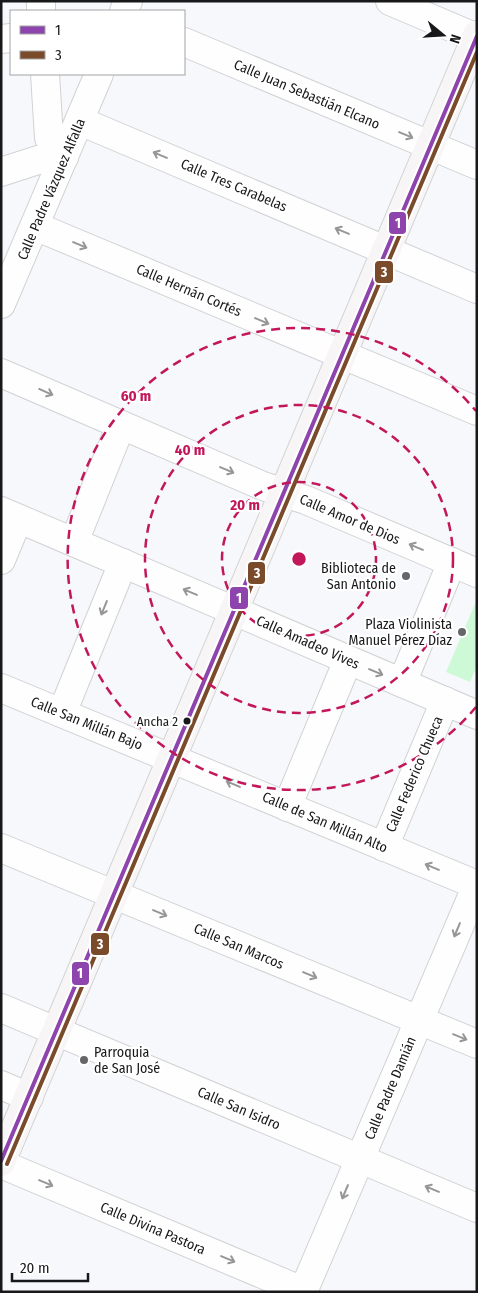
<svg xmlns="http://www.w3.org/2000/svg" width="478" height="1293" viewBox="0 0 478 1293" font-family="'Fira Sans Condensed',sans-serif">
<rect width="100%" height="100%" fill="#f7f8fb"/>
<polygon fill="#cef9d7" points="475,604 477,605 477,666 470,682 446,672"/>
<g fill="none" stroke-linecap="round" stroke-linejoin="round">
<defs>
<g id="minor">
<polyline points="41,1 41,11"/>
<polyline points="390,1 477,38"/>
<polyline points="124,11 128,1"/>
<polyline points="1,39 11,38"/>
<polyline points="184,42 477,165"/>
<polyline points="45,74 49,138 64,157"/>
<polyline points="80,121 477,289"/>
<polyline points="1,172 38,160 64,157"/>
<polyline points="35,226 477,411"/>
<polyline points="1,304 99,74"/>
<polyline points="1,373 263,486 306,500 477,573"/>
<polyline points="1,511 477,715"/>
<polyline points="74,542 121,425"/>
<polyline points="1,560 18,519"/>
<polyline points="402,683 452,562"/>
<polyline points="1,688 477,885"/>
<polyline points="62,713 123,563"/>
<polyline points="287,807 348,660"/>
<polyline points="384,847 445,701"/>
<polyline points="1,848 477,1044"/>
<polyline points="1,1008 477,1208"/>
<polyline points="1,1085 29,1097"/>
<polyline points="1,1164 305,1292"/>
<polyline points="303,1292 477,885"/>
</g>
<polyline id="major" points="1,1162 477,35"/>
</defs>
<use href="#minor" stroke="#d1d2d4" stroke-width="30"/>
<use href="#major" stroke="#d2d3d4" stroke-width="30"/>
<use href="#minor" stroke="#fefefe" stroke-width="28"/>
<use href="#major" stroke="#f8f5f6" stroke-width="28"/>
<defs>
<polyline id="bus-1" points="1,1161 477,36"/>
<polyline id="bus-2" points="7,1164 477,52"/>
</defs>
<use href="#bus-1" stroke="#fff" stroke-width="8"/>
<use href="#bus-2" stroke="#fff" stroke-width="8"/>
<use href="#bus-1" stroke="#8e44ad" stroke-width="4"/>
<use href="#bus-2" stroke="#7a4b2a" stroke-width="4"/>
</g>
<defs><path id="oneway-shaft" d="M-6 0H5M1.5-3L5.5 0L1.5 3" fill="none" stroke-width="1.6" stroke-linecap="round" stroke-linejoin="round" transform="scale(1.25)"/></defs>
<g stroke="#969697">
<use href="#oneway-shaft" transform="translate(406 135) rotate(23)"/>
<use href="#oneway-shaft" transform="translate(160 155) rotate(-157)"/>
<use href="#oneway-shaft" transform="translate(342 231) rotate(-157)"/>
<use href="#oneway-shaft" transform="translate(80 245) rotate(23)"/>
<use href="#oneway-shaft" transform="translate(262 321) rotate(23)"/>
<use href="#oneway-shaft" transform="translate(46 392) rotate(24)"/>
<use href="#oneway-shaft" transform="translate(227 470) rotate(23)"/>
<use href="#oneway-shaft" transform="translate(416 547) rotate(-157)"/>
<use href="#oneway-shaft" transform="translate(190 592) rotate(-157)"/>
<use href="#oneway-shaft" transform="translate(104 608) rotate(112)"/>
<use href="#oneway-shaft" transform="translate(376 672) rotate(23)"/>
<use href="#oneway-shaft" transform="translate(233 784) rotate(-157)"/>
<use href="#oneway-shaft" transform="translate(432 867) rotate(-157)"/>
<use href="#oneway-shaft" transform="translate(160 913) rotate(23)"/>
<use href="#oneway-shaft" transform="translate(457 930) rotate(113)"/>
<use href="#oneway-shaft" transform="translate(310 975) rotate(23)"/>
<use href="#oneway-shaft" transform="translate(460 1037) rotate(22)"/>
<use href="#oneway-shaft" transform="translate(46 1183) rotate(23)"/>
<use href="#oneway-shaft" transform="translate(432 1189) rotate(-157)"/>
<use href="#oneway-shaft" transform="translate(345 1192) rotate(113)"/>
<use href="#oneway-shaft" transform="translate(228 1259) rotate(23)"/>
</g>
<g fill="none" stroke="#c2185b" stroke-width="2.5" stroke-dasharray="9 6">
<circle cx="299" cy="559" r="77"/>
<circle cx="299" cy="559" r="154"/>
<path d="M476 707A231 231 0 1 1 476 411"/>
</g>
<g fill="#666669" stroke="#fff" stroke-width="2">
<circle cx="406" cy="576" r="5"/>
<circle cx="462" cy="632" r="5"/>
<circle cx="84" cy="1060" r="5"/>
</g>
<circle fill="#18181a" stroke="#fff" stroke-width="2" cx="187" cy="721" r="4.5"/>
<g text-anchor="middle" stroke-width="4.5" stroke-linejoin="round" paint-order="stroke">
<g font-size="13" fill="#18181a" stroke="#fff" text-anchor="end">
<text x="178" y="726">Ancha 2</text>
</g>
<g font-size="14" fill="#18181a" stroke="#fff">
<text transform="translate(307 94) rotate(23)" y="5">Calle Juan Sebastián Elcano</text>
<text transform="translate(234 185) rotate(23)" y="5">Calle Tres Carabelas</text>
<text transform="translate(51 189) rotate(-67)" y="5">Calle Padre Vázquez Alfalla</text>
<text transform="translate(189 290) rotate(23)" y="5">Calle Hernán Cortés</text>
<text transform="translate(350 519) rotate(23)" y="5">Calle Amor de Dios</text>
<text transform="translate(308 642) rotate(24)" y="5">Calle Amadeo Vives</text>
<text transform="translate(87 723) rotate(22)" y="5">Calle San Millán Bajo</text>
<text transform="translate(414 774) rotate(-67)" y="5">Calle Federico Chueca</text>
<text transform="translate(325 822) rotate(23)" y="5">Calle de San Millán Alto</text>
<text transform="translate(239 946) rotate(23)" y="5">Calle San Marcos</text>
<text transform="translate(390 1088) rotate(-67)" y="5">Calle Padre Damián</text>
<text transform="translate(239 1108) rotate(23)" y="5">Calle San Isidro</text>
<text transform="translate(153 1228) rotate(23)" y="5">Calle Divina Pastora</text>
</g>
<g font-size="14" fill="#18181a" stroke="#fff" text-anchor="end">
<text x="396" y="573">Biblioteca de<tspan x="396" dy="16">San Antonio</tspan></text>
<text x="452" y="629">Plaza Violinista<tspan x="452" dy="16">Manuel Pérez Díaz</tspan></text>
<text x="94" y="1057" text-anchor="start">Parroquia<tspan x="94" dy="16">de San José</tspan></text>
</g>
</g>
<circle cx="299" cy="559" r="8" fill="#c2185b" stroke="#fff" stroke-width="2.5"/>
<g font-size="15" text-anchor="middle" font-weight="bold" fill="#c2185b" stroke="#fff" stroke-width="4.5" stroke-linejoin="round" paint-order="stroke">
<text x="136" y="401">60 m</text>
<text x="190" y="455">40 m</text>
<text x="245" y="510">20 m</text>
</g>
<g stroke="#fff" stroke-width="2">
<rect x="388" y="211" width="19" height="24" rx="5" fill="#8e44ad"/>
<rect x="374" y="260" width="20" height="24" rx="5" fill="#7a4b2a"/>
<rect x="247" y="561" width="19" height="24" rx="5" fill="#7a4b2a"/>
<rect x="229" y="586" width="20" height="24" rx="5" fill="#8e44ad"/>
<rect x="90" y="932" width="20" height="24" rx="5" fill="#7a4b2a"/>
<rect x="71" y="961" width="19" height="25" rx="5" fill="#8e44ad"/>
</g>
<g font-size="14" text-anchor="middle" font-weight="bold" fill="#fff">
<text x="398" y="228">1</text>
<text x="384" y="277">3</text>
<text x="257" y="578">3</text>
<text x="239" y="603">1</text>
<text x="100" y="949">3</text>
<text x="80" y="978">1</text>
</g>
<rect width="478" height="1293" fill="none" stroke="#18181a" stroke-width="5"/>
<rect x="10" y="10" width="175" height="65" fill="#ffffff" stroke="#a3a3a3"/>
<rect x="20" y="26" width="25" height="8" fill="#8e44ad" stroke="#a3a3a3"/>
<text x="55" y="35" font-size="15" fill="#18181a">1</text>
<rect x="20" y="51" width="25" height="8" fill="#7a4b2a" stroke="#a3a3a3"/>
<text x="55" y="60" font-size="15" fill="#18181a">3</text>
<g transform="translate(443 35) rotate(108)" stroke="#ffffff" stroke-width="4" paint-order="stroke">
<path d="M0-4L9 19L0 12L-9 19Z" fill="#18181a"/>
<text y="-8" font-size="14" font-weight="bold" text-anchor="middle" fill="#18181a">N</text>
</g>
<path d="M12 1273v8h76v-8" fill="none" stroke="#18181a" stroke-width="2.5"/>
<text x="20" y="1273" font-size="15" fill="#18181a" stroke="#ffffff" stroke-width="4" paint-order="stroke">20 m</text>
</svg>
